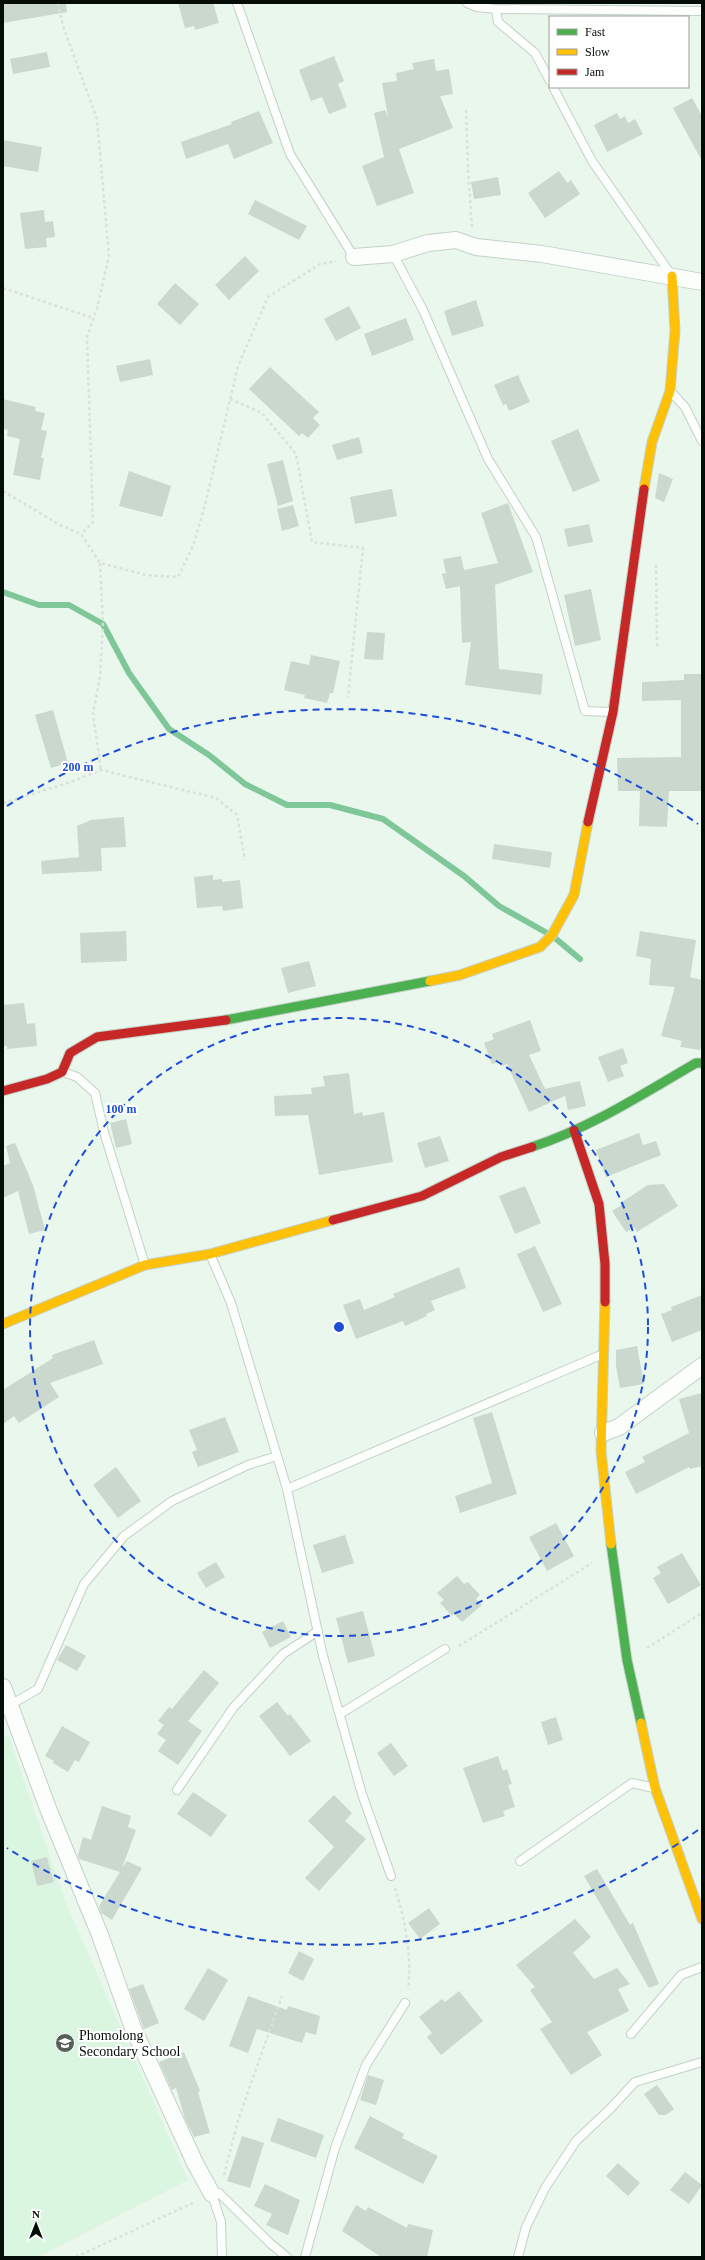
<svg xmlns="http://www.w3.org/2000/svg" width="705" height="2260" viewBox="0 0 705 2260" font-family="'Times New Roman',serif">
<rect width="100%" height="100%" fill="#e9f7ed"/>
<polygon fill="#daf6e1" points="3,1734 9,1737 67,1906 188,2180 38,2257 3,2257"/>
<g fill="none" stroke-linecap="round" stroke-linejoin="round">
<g stroke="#7fc698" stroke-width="6">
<polyline points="3,592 39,605 69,605 103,624 129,673 169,729 209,755 245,784 287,805 330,805 383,819 464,876 499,906 547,933"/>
<polyline points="555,938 580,959"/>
</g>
</g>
<g fill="#cbd8ce">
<polygon points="3,3 66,3 67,12 3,23"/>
<polygon points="178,3 213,3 219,23 195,30 194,26 185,28"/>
<polygon points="47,52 50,67 13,74 10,59"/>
<polygon points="334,56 344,81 338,84 347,107 329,114 322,97 311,101 299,70"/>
<polygon points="434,59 436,71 449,69 453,94 440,96 453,128 399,149 414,193 377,206 362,166 384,157 374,113 385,110 388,117 382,83 397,81 396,73 414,69 412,63"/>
<polygon points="692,98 702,116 702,161 673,108"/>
<polygon points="259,111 273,143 234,159 228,144 186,159 181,142 232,124 231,122"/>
<polygon points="617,113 620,119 625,116 628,123 635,119 643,134 607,152 594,125"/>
<polygon points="3,140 42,147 38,172 3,166"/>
<polygon points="559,171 567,183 571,180 580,194 545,218 528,193"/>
<polygon points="498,177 501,195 474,199 471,182"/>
<polygon points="255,200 307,226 299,240 248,214"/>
<polygon points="44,210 45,222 53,221 55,237 46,238 47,247 25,249 20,213"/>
<polygon points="245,256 259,271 229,300 215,285"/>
<polygon points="175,283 199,304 180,325 157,304"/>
<polygon points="476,300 484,326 452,336 444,311"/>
<polygon points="349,306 361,328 336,341 324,319"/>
<polygon points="406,318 414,340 372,356 364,334"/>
<polygon points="150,359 153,375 120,382 116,366"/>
<polygon points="270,367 319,412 313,418 320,425 308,438 302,433 299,436 249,389"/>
<polygon points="518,375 530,402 509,411 506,404 503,405 494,385"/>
<polygon points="3,399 36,407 35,411 45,413 41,430 47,431 41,458 44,458 40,480 13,475 20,439 7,436 8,430 3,429"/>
<polygon points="578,429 600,481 573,492 551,441"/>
<polygon points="359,437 363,453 337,460 332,445"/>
<polygon points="283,460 293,501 278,506 267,464"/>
<polygon points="129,471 171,486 162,517 119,506"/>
<polygon points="659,473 673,479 664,502 655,498"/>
<polygon points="392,489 397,516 355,524 350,497"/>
<polygon points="508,503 533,572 495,585 499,669 543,674 541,695 465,685 471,642 462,643 460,586 446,589 442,574 446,573 443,559 461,556 464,570 498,563 481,513"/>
<polygon points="293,505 299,526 282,531 277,509"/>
<polygon points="589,524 593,542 568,547 564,529"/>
<polygon points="591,589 601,640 575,646 564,595"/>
<polygon points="367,632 385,633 383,660 364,659"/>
<polygon points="311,655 340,661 333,693 330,693 327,703 304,698 305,695 284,690 291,661 309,665"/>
<polygon points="684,674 702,674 702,791 669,791 667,827 639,826 640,791 618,791 617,758 681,757 681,700 642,701 642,682 684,680"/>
<polygon points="53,710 68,763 51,768 35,715"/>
<polygon points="124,817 126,847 101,848 102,871 42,874 41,861 79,857 77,826 91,820"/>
<polygon points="494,844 552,852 550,868 492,859"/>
<polygon points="213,875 213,880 222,879 222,882 240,880 243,908 223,911 222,906 197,908 194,877"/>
<polygon points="126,931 127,961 81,963 80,933"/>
<polygon points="640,931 696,940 690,977 702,980 702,1043 700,1050 680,1047 682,1041 661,1036 675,987 649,985 651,959 636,956"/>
<polygon points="309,961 316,986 288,993 281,968"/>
<polygon points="24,1003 27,1024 35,1023 37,1046 7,1049 7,1046 3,1046 3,1005"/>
<polygon points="530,1020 541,1051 529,1055 545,1089 580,1081 586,1106 568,1110 565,1096 529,1112 507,1064 502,1066 500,1061 492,1064 484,1043 494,1039 492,1034"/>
<polygon points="623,1048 628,1063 620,1066 624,1076 608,1082 598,1057"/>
<polygon points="349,1073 354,1114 362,1112 363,1116 384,1112 393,1162 319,1175 308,1115 275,1116 274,1096 312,1094 311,1088 325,1086 323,1076"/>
<polygon points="126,1119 132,1144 116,1148 110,1123"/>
<polygon points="639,1133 643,1145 656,1141 661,1155 606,1177 596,1150"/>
<polygon points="440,1136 449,1161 425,1168 417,1143"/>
<polygon points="15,1143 33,1185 45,1230 29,1234 18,1191 3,1198 3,1166 10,1163 6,1146"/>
<polygon points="664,1184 678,1206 637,1232 634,1227 626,1232 612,1211 623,1204 622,1202 648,1185"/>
<polygon points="525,1186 541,1223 515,1234 499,1196"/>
<polygon points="535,1246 562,1304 543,1312 517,1254"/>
<polygon points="459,1267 466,1288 431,1301 435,1310 426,1314 427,1316 405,1326 403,1321 356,1339 343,1305 360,1299 364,1310 395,1297 393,1294"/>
<polygon points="702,1295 702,1330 672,1342 661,1314 672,1310 671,1307"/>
<polygon points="94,1340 103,1364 50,1383 59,1397 19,1423 14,1416 3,1424 3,1390 53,1358 52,1355"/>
<polygon points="637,1346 644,1384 620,1388 616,1366 616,1350"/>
<polygon points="702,1393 702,1466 690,1469 689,1467 636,1494 625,1472 645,1462 642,1457 689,1433 679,1399"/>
<polygon points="492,1412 517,1494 460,1513 455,1496 492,1483 473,1418"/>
<polygon points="225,1417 239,1452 198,1467 192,1452 197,1450 189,1430"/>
<polygon points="116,1467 141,1501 118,1518 93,1485"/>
<polygon points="556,1523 574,1556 547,1571 529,1537"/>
<polygon points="345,1535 354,1563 322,1573 313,1545"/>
<polygon points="682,1553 701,1585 668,1604 653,1578 661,1573 657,1567"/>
<polygon points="216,1562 225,1577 206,1588 197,1573"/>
<polygon points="457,1576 464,1584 468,1582 480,1595 476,1599 482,1605 462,1622 454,1614 452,1616 440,1603 444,1600 437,1593"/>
<polygon points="363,1611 375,1656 348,1663 336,1618"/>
<polygon points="283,1621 291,1637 270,1648 262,1632"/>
<polygon points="66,1645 86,1656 77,1671 57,1660"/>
<polygon points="204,1670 219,1683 188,1721 202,1731 178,1765 158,1751 166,1740 157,1734 164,1725 158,1721 169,1707 172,1709"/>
<polygon points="277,1702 288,1716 290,1714 311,1741 290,1756 259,1716"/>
<polygon points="556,1717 563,1740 548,1745 541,1722"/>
<polygon points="62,1726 90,1742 79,1762 75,1760 68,1772 53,1763 54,1761 45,1756"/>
<polygon points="391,1743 408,1766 394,1776 377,1753"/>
<polygon points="498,1756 503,1771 507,1769 512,1784 508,1785 515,1807 503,1811 505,1816 483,1823 463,1768"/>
<polygon points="193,1792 227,1815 211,1837 177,1814"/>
<polygon points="334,1795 352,1813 345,1821 366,1839 319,1891 305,1878 334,1847 308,1821"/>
<polygon points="102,1806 131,1816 128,1827 136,1830 122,1868 127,1861 142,1868 112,1920 101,1913 99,1906 120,1872 79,1859 78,1855 83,1837 91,1840"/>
<polygon points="47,1857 54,1882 37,1886 31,1861"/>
<polygon points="597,1869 630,1925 633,1923 659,1984 649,1988 584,1876"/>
<polygon points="429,1908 440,1924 420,1939 408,1923"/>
<polygon points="575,1919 591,1937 573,1953 594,1979 617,1968 630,1984 618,1989 629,2011 587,2032 602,2055 571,2075 540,2029 552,2022 530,1990 535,1987 516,1965"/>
<polygon points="299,1951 314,1959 303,1981 288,1973"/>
<polygon points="208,1968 228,1980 204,2021 184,2009"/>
<polygon points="143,1984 159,2023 144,2029 129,1989"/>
<polygon points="459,1991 483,2021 441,2055 427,2037 432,2033 419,2017 442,1999 445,2002"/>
<polygon points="248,1996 287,2010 288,2006 320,2016 316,2035 306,2032 302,2043 257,2029 248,2053 229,2046"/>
<polygon points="184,2052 200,2091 198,2092 210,2133 194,2137 185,2119 176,2088 172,2090 159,2062"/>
<polygon points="368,2075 384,2080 376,2105 360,2100"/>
<polygon points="657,2085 674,2109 666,2115 659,2115 644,2094"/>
<polygon points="370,2116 404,2134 402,2138 438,2156 423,2184 354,2148"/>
<polygon points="278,2118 324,2135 316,2158 270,2141"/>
<polygon points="242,2136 264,2143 250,2188 227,2181"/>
<polygon points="618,2163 640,2183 628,2196 606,2176"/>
<polygon points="685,2172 702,2185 689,2204 670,2190"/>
<polygon points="265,2184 300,2200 288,2235 266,2225 272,2214 254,2206"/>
<polygon points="356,2205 366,2211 368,2207 407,2228 408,2224 433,2230 427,2257 381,2257 342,2231"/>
</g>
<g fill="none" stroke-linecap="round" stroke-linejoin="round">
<defs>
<g id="lane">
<polyline points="237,3 290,154 354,257"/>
<polyline points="467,3 477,7 496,9 702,11"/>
<polyline points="496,9 498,22 535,53 550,81"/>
<polyline points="553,87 592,161 672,276"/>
<polyline points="393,254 423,310 488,459 536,537 585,711 611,712"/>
<polyline points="672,393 685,407 702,441"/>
<polyline points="63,1072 77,1077 95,1093 104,1132 145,1265"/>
<polyline points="210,1254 231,1303 287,1489 323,1656 362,1794 391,1876"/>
<polyline points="287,1489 603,1354"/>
<polyline points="10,1705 38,1689 84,1584 124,1536 172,1501 248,1465 277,1456"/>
<polyline points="340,1714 445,1649"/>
<polyline points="177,1790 233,1708 283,1654 318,1631"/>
<polyline points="520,1861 632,1783 654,1788"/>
<polyline points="631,2034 681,1975 702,1967"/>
<polyline points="222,2257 221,2222 212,2194 219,2193 271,2244 287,2257"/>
<polyline points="305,2257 335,2148 366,2065 405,2003"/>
<polyline points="518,2257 526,2227 545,2188 576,2141 610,2109 635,2082 702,2062"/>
</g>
<g id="street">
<polyline points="354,257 393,254 428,243 456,240 476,247 542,254 702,282"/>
<polyline points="603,1433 619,1427 702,1366"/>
<polyline points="3,1687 49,1811 100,1935 133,2028 195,2163 212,2194"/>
</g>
<g id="fast">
<polyline points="226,1020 430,981"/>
<path d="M 532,1147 C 590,1128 643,1094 696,1063 L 702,1063"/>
<polyline points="611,1544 627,1660 641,1723"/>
</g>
<g id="slow">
<polyline points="644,489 652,442 670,391 675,331 672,276"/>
<polyline points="430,981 460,975 540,947 552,935 574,895 588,822"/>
<polyline points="605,1302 601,1451 611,1544"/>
<polyline points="3,1324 145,1265 210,1254 333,1220"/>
<polyline points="641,1723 655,1788 702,1919"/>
</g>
<g id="jam">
<polyline points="588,822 613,712 644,489"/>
<polyline points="3,1091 47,1079 62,1072 70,1053 97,1037 226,1020"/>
<polyline points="574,1130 599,1204 605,1264 605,1302"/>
<polyline points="333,1220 422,1196 501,1157 532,1147"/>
</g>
</defs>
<use href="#lane" stroke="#c4d1c7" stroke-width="10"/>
<use href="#street" stroke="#c4d1c7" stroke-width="18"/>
<use href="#fast" stroke="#c4d1c7" stroke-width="11"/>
<use href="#slow" stroke="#c4d1c7" stroke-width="11"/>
<use href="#jam" stroke="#c4d1c7" stroke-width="11"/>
<g stroke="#dce0dd" stroke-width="2.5" stroke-dasharray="3 3" stroke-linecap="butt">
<polyline points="58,3 63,26 97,119 109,256 97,308 87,337 93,522 81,534"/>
<polyline points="466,110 468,169 472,227"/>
<polyline points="3,288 93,318"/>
<polyline points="230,399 262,413 296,454 312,542 363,548 348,697"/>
<polyline points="3,491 60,525 81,534 100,563 146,575 178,577 193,546 204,509 238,366 268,297 320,264 336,261"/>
<polyline points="100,563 103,624 100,677 93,714 101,770"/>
<polyline points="656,565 657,647"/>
<polyline points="3,803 68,783 101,770 216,798 237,815 245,860"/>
<polyline points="459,1646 592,1563"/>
<polyline points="647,1648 702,1613"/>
<path d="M 395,1888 C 405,1920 412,1955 408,1989"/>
<polyline points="224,2175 239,2117 282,1996"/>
<polyline points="76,2257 195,2202"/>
</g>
<use href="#lane" stroke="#fcfefc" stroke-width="8"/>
<use href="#street" stroke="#fcfefc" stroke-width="16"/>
<use href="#fast" stroke="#4caf50" stroke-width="9"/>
<use href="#slow" stroke="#ffc107" stroke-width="9"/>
<use href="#jam" stroke="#c62828" stroke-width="9"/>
</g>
<g fill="none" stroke="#1d4ed8" stroke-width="2" stroke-dasharray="7 5">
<circle cx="339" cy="1327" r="309"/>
<path d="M698 1830A618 618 0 0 1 7 1848M7 806A618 618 0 0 1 698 824"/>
</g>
<defs>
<symbol id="school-disc" viewBox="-11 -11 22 22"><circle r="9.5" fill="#546058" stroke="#fff"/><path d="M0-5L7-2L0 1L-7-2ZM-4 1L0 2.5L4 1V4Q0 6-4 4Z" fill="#fff"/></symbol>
</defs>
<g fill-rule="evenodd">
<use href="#school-disc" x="54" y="2032" width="22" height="22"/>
</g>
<g text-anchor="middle" stroke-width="4" stroke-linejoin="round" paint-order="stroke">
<g font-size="14" fill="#040e07" stroke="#fff" text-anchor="start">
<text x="79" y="2040">Phomolong<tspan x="79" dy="16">Secondary School</tspan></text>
</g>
</g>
<circle cx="339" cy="1327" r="6" fill="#1d4ed8" stroke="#fff" stroke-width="2"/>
<g font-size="12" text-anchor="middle" font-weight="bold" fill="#1d4ed8" stroke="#fff" stroke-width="4" stroke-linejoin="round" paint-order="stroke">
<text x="78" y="771">200 m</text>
<text x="121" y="1113">100 m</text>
</g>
<rect width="705" height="2260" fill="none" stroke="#040e07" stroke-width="8"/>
<rect x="549" y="16" width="140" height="72" fill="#ffffff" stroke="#9b9f9c"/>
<rect x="557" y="29" width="20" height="6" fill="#4caf50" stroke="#9b9f9c"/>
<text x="585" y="36" font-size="12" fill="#040e07">Fast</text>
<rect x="557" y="49" width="20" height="6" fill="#ffc107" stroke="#9b9f9c"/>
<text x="585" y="56" font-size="12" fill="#040e07">Slow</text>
<rect x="557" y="69" width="20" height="6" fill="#c62828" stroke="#9b9f9c"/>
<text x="585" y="76" font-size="12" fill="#040e07">Jam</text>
<g transform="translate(36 2224)" stroke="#ffffff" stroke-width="3" paint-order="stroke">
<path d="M0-3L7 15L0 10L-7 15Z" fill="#040e07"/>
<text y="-6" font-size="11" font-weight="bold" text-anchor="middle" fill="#040e07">N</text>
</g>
</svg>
